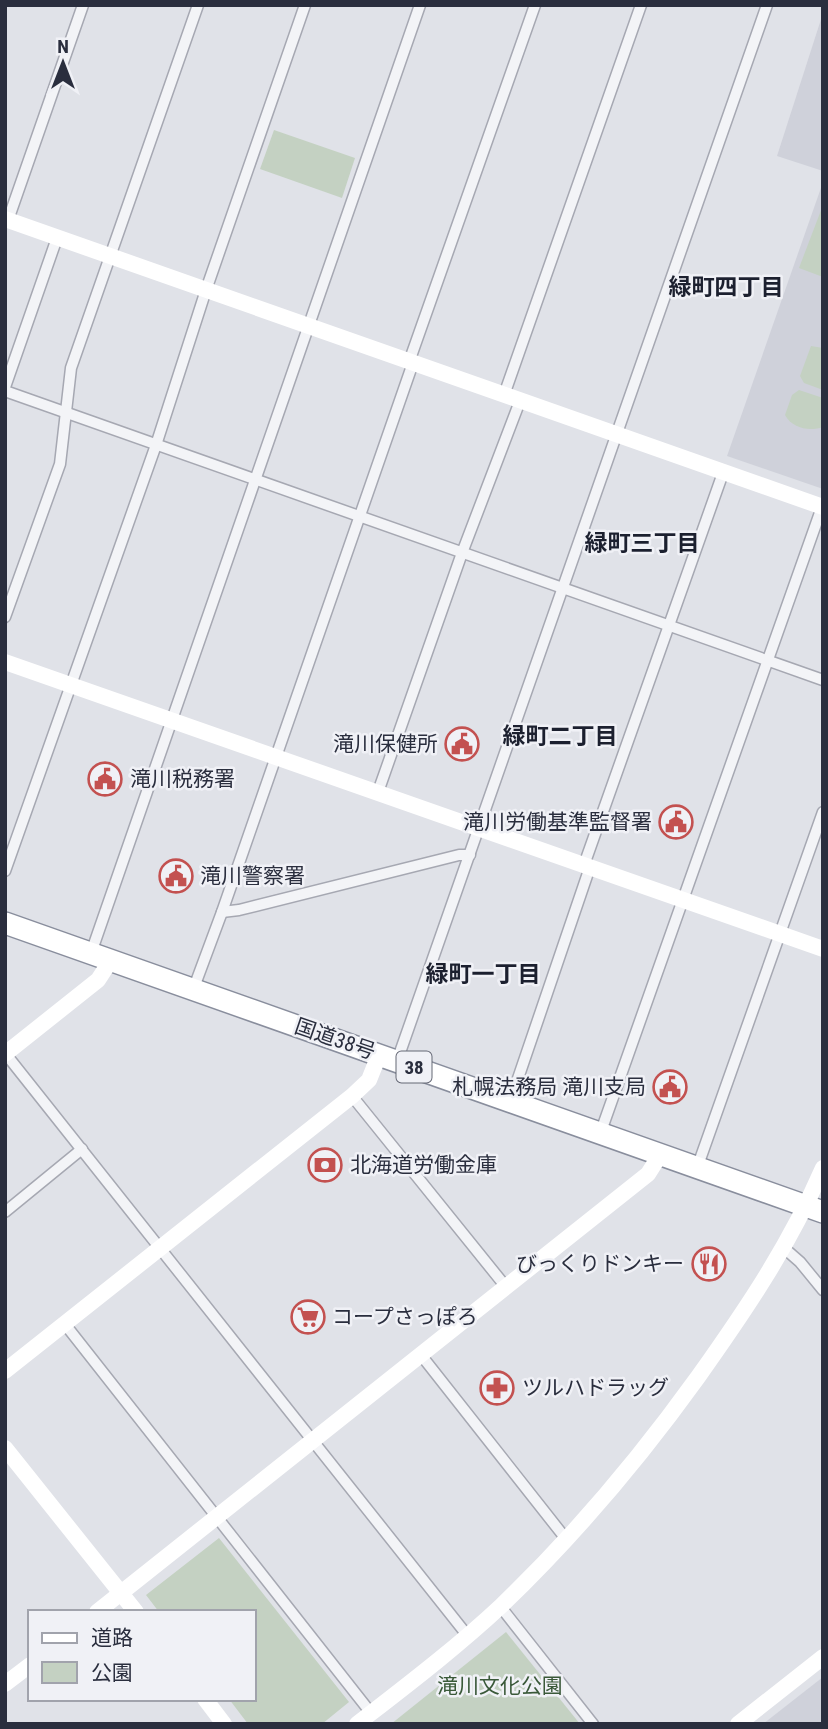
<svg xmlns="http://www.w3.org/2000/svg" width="828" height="1729" viewBox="0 0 828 1729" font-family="'Roboto Condensed','Noto Sans JP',sans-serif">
<rect width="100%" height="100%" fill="#e0e2e8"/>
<g fill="#cfd1da">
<polygon points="823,13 823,171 777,156"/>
<polygon points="823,182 823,489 727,456"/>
<polygon points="823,1677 823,1724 763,1724"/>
</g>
<g fill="#c4d1c2">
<polygon points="274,130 355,158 342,198 260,169"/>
<polygon points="823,205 823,277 799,268"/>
<polygon points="811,346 823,348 823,390 804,383 800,376"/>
<path d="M 799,390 L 823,398 L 823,427 C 809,432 792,428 785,415 L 792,395 Z"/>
<polygon points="219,1538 349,1702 322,1724 248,1724 229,1699 254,1699 254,1612 159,1612 146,1595"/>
<polygon points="506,1632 580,1724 391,1724"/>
</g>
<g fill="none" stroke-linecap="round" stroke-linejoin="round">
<defs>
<g id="street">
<polyline points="8,220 83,5"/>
<polyline points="409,362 535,5"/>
<polyline points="5,387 57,238"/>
<polyline points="5,391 823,680"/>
<polyline points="504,395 641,5"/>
<polyline points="5,617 60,464 71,368 198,5"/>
<polyline points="378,792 462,553 520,401"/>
<polyline points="584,865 723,473"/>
<polyline points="5,871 156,445 206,290 305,5"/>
<polyline points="222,912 239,910 459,855 470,855"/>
<polyline points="91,953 420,5"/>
<polyline points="193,990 222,912 413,363"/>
<polyline points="5,1053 467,1635"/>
<polyline points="397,1061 767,5"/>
<polyline points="352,1096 506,1287"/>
<polyline points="510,1102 590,867"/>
<polyline points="600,1134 822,507"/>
<polyline points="697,1168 823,812"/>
<polyline points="5,1212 82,1149"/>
<polyline points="784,1248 800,1262 823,1290"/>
<polyline points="64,1323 371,1713"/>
<polyline points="421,1355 566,1539"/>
<polyline points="500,1606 593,1724"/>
</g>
<polyline id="highway" points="5,923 823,1212"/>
</defs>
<use href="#street" stroke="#a6a8b2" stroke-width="13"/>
<use href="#highway" stroke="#898e9d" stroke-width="24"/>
<use href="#street" stroke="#f3f4f7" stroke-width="10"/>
<g stroke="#fff" stroke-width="16">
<polyline points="5,219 823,507"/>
<polyline points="5,662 823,949"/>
<polyline points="5,1054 98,980 111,960"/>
<polyline points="5,1371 352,1096 369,1080 379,1055"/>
<polyline points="5,1448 136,1612"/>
<polyline points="97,1612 648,1174 660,1155"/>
<polyline points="5,1684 30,1665"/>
<polyline points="205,1699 224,1724"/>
<path d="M 357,1724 C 406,1686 456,1648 501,1606 C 574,1536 639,1459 698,1377 C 747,1308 789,1246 823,1168"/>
<polyline points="738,1724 823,1657"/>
</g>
<use href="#highway" stroke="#fff" stroke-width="21"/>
</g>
<defs>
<symbol id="civic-ring" viewBox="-11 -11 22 22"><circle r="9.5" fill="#f0f1f6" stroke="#c35150" stroke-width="1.5"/><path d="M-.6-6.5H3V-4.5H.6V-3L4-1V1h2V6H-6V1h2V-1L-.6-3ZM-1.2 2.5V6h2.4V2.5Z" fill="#c35150"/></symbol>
<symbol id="bank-ring" viewBox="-11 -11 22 22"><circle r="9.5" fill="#f0f1f6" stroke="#c35150" stroke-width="1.5"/><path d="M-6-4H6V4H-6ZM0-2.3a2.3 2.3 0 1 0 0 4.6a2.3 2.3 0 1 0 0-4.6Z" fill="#c35150"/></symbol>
<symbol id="restaurant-ring" viewBox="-11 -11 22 22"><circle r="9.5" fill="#f0f1f6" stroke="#c35150" stroke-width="1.5"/><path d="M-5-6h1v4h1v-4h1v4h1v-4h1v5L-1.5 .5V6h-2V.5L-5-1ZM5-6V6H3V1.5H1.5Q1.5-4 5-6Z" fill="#c35150"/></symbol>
<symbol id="supermarket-ring" viewBox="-11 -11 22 22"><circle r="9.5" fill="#f0f1f6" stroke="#c35150" stroke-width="1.5"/><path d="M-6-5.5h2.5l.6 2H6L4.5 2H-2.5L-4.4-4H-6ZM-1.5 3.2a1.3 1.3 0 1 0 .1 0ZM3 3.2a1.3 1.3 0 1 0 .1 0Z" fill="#c35150"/></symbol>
<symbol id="pharmacy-ring" viewBox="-11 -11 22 22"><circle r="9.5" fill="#f0f1f6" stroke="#c35150" stroke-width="1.5"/><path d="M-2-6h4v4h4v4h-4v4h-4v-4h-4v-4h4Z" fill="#c35150"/></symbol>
</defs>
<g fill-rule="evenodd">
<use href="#civic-ring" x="443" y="725" width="38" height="38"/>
<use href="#civic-ring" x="86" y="760" width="38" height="38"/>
<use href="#civic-ring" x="657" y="803" width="38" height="38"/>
<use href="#civic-ring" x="157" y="857" width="38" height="38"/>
<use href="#civic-ring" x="651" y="1068" width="38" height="38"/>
<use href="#bank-ring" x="306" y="1146" width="38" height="38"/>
<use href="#restaurant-ring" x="690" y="1245" width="38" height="38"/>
<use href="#supermarket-ring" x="289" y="1298" width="38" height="38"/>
<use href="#pharmacy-ring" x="478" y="1369" width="38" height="38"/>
</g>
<g text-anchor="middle" stroke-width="5" stroke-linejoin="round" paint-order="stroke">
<rect fill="#f0f1f6" stroke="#656875" stroke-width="2" x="396.5" y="1051.5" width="35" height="31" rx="5"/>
<g font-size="19" font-weight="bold" fill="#2a2e3e">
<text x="414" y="1074">38</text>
</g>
<g font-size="21" fill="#2a2e3e" stroke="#f0f1f6" text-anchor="start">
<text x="438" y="751" text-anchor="end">滝川保健所</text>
<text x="130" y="786">滝川税務署</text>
<text x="652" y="829" text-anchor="end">滝川労働基準監督署</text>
<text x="200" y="883">滝川警察署</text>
<text x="646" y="1094" text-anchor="end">札幌法務局 滝川支局</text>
<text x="350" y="1172">北海道労働金庫</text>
<text x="684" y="1271" text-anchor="end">びっくりドンキー</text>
<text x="332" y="1324">コープさっぽろ</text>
<text x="522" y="1395">ツルハドラッグ</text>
</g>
<g font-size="21" fill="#2a2e3e" stroke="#f0f1f6">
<text transform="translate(335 1039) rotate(19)" y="7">国道38号</text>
</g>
<g font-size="21" fill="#3a5939" stroke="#f0f1f6">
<text x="500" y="1693">滝川文化公園</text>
</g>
<g font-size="23" font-weight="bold" fill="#1c202f" stroke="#f0f1f6">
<text x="726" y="295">緑町四丁目</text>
<text x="642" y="551">緑町三丁目</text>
<text x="560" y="744">緑町二丁目</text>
<text x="483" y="982">緑町一丁目</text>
</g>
</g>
<rect width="828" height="1729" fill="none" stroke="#2a2e3e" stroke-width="14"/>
<rect x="28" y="1610" width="228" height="91" fill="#f0f1f6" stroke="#a1a3ac" stroke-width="2"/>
<rect x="42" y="1633" width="35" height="10" fill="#ffffff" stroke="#a1a3ac" stroke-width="2"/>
<text x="91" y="1645" font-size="21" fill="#2a2e3e">道路</text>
<rect x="42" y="1662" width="35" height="21" fill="#c4d1c2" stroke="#a1a3ac" stroke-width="2"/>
<text x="91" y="1680" font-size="21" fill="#2a2e3e">公園</text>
<g transform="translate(63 63)" stroke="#f0f1f6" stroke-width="5" paint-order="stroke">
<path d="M0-5L12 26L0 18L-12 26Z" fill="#2a2e3e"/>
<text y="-10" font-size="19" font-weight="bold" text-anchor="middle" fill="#2a2e3e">N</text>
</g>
</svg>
